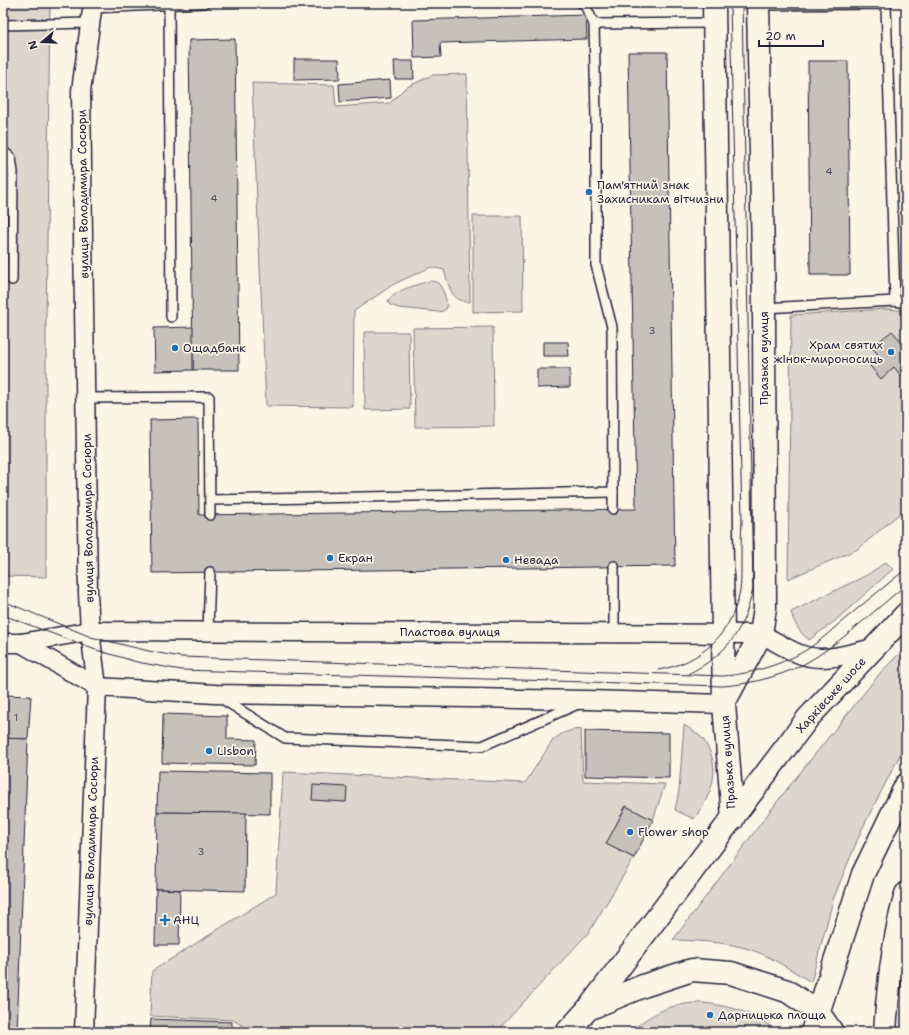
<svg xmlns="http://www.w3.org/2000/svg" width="909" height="1035" viewBox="0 0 909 1035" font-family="'Shantell Sans',sans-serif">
<rect width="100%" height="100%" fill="#fcf5e5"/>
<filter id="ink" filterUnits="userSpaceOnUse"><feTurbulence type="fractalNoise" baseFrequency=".025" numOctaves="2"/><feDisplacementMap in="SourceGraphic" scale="8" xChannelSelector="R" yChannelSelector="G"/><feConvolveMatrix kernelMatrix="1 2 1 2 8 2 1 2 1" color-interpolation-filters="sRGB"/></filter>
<g filter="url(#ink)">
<polygon fill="#ece5d8" points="903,24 906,24 906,272 905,169"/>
<g fill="#dcd6cc" stroke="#7f7c84">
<polygon points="3,3 50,3 46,321 46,577 3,576"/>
<path d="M 467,74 L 470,302 C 451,302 449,286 444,270 L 431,267 L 394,284 L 354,311 L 353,407 L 266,406 L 252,83 L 334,85 L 336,107 L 390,103 L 405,88 L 432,75 Z"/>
<polygon points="473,216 522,216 523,311 473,312"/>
<path d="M 430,281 L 437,282 C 443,288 447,299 447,308 L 443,311 L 438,312 L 399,308 L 390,305 L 388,301 C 396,289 417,285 430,281 Z"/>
<polygon points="886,309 906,311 906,508 858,549 788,579 791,315"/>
<polygon points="493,327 494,426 415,427 413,328"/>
<polygon points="364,332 409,332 410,409 365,410"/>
<path d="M 886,562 L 893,569 L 835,621 L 809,640 C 799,632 794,623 791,612 L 867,575 Z"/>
<path d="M 906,647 L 906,743 L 862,829 L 834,897 L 811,982 C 795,972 779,962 762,954 C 735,942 703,941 673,940 L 783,794 L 881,672 Z"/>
<path d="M 684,725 C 690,729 697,733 702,738 C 704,740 706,744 707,746 C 722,772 710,797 694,819 L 675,810 L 679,791 Z"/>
<polygon points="581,729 583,781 665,784 653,820 625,807 607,844 634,858 589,932 496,1032 253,1032 233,1020 150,1016 152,971 276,893 283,772 525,783 553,740 563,733 573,730"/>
<path d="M 704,1003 C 730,1006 757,1013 777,1032 L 629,1032 C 645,1019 664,1006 685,1004 C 691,1003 697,1003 704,1003 Z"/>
</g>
<g fill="#c6c1bb" stroke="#22223b">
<polygon points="586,15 587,39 440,43 441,57 414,58 413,20"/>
<polygon points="235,39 239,370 193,370 189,40"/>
<polygon points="628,52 667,52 675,566 152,573 150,420 198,419 199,515 636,509"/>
<polygon points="294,59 339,59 340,79 294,80"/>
<polygon points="394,61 413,61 414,79 395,79"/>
<polygon points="808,61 848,61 850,275 810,275"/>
<polygon points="390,80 391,98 340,102 339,84"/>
<polygon points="193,327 193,370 155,371 154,328"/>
<polygon points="892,331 901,341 906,337 906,374 902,377 894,367 881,379 870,366 880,357 872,347"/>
<polygon points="543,342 568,342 569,356 543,356"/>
<polygon points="537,369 570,369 570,387 537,388"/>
<polygon points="3,695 31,696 28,739 3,738"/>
<polygon points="163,714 227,716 227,739 256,740 255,765 162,763"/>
<polygon points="585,731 669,733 669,778 585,776"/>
<polygon points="3,738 28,739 17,1032 3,1032"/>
<polygon points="158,771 270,773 270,814 157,812"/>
<polygon points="313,785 347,787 346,802 312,800"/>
<polygon points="626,806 653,820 634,858 606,844"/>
<polygon points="157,812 246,813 245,891 156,889"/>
<polygon points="156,889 180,890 179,945 155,945"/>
<polygon points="151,1019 232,1022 232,1032 150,1032"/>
</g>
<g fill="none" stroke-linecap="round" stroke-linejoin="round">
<defs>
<g id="lane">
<polyline points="582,3 584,3 594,24"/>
<polyline points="169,4 171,317"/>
<polyline points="758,5 886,4 895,301"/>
<polyline points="92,8 204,3"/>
<polyline points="3,25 90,23"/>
<polyline points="3,151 11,158 13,172 12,280"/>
<polyline points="764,308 895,301 906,303"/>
<polyline points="86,398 209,397 210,515"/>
<polyline points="613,492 613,509"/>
<polyline points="210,500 613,492 612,327 596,265 596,117 594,24 714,23"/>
<polyline points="208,631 210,572"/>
<polyline points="614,633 614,566"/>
<polyline points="219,697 285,738 482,746 578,704"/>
</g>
<g id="street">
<path d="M 3,643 L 21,643 L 90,631 L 761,634 C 773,640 785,648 797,653 C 821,664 849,654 873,648"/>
<polyline points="21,643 97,687 215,694 587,700 724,704"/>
<polyline points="84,1032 97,687 90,631 88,593 81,91 93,3"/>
</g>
<g id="secondary">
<polyline points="714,3 724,704 733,819"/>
<polyline points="725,701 761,634 765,608 764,308 758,3"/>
</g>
<g id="primary">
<polyline points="588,1009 808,718 906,614"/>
<polyline points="812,1032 863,874 906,785"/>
<path d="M 885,1032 C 888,986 893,938 906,894"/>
</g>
<polyline id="highway" points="567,1032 588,1009 643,986 692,970 731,973 787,991 818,1012 832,1032"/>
</defs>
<use href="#lane" stroke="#22223b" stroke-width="12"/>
<use href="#street" stroke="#22223b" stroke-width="21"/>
<use href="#secondary" stroke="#22223b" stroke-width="25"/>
<use href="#primary" stroke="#22223b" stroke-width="25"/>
<use href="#highway" stroke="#22223b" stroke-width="25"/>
<use href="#lane" stroke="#fcf5e5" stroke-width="9"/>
<use href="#street" stroke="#fcf5e5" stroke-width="18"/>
<use href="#secondary" stroke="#fcf5e5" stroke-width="22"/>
<use href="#primary" stroke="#fcf5e5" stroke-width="22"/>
<use href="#highway" stroke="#fcf5e5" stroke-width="22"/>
<g stroke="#22223b" stroke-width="1">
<path d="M 3,601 L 91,637 L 153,652 L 181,657 L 723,676 C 753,674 791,662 815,644 C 826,636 836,626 846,618 C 866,602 886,585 906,569"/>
<path d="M 3,615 L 93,649 L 137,662 L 181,670 L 723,686 C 754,684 790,674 816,657 C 848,636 876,609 906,585"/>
<path d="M 658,670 C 701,663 732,634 740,590 C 741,584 741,576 741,569 C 741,553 741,536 742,520 L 730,3"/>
<path d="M 688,674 C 727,654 743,633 753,589 L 742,3"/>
</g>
</g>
</g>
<g fill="#1f6fb2" stroke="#fcf5e5" stroke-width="1.5">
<circle cx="589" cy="192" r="4"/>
<circle cx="175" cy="348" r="4"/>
<circle cx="891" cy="352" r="4"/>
<circle cx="330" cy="558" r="4"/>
<circle cx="506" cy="560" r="4"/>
<circle cx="209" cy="751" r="4"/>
<circle cx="630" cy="832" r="4"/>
<path d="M163 914h4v4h4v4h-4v4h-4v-4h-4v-4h4z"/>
<circle cx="710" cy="1015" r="4"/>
</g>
<g text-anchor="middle" stroke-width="3.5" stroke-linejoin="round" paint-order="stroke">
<g font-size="10" fill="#4b4a5b">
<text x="829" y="175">4</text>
<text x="214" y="202">4</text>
<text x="652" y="334">3</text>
<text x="16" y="721">1</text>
<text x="201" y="855">3</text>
</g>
<g font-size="12" fill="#22223b" stroke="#fcf5e5" text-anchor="start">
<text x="597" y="189">Пам'ятний знак<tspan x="597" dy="14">Захисникам вітчизни</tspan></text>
<text x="883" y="349" text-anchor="end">Храм святих<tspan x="883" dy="14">жінок-мироносиць</tspan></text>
<text x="183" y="352">Ощадбанк</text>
<text x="338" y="562">Екран</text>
<text x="514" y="564">Невада</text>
<text x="217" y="755">Lisbon</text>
<text x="638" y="836">Flower shop</text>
<text x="173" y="924">АНЦ</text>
<text x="718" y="1019">Дарницька площа</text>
</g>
<g font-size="12" fill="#22223b" stroke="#fcf5e5">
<text transform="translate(83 194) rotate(-91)" y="4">вулиця Володимира Сосюри</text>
<text transform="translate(764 358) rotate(-90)" y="4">Празька вулиця</text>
<text transform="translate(88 518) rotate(-91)" y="4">вулиця Володимира Сосюри</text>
<text x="450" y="636">Пластова вулиця</text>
<text transform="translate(831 695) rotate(-48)" y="4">Харківське шосе</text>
<text transform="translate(728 762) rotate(-94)" y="4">Празька вулиця</text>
<text transform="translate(91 841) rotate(-88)" y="4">вулиця Володимира Сосюри</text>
</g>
</g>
<rect width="909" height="1035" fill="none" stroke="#fcf5e5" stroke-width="16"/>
<rect x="8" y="8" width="893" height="1019" fill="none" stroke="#22223b" stroke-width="1.5" filter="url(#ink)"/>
<g transform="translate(42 42) rotate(251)" stroke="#fcf5e5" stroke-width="3" paint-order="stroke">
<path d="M0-3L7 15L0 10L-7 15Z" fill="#22223b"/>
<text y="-6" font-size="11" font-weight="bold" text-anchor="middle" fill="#22223b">N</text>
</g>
<path d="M759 40v6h64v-6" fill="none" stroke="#22223b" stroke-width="2"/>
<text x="765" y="40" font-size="12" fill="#22223b" stroke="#fcf5e5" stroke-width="3" paint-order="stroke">20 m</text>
</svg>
